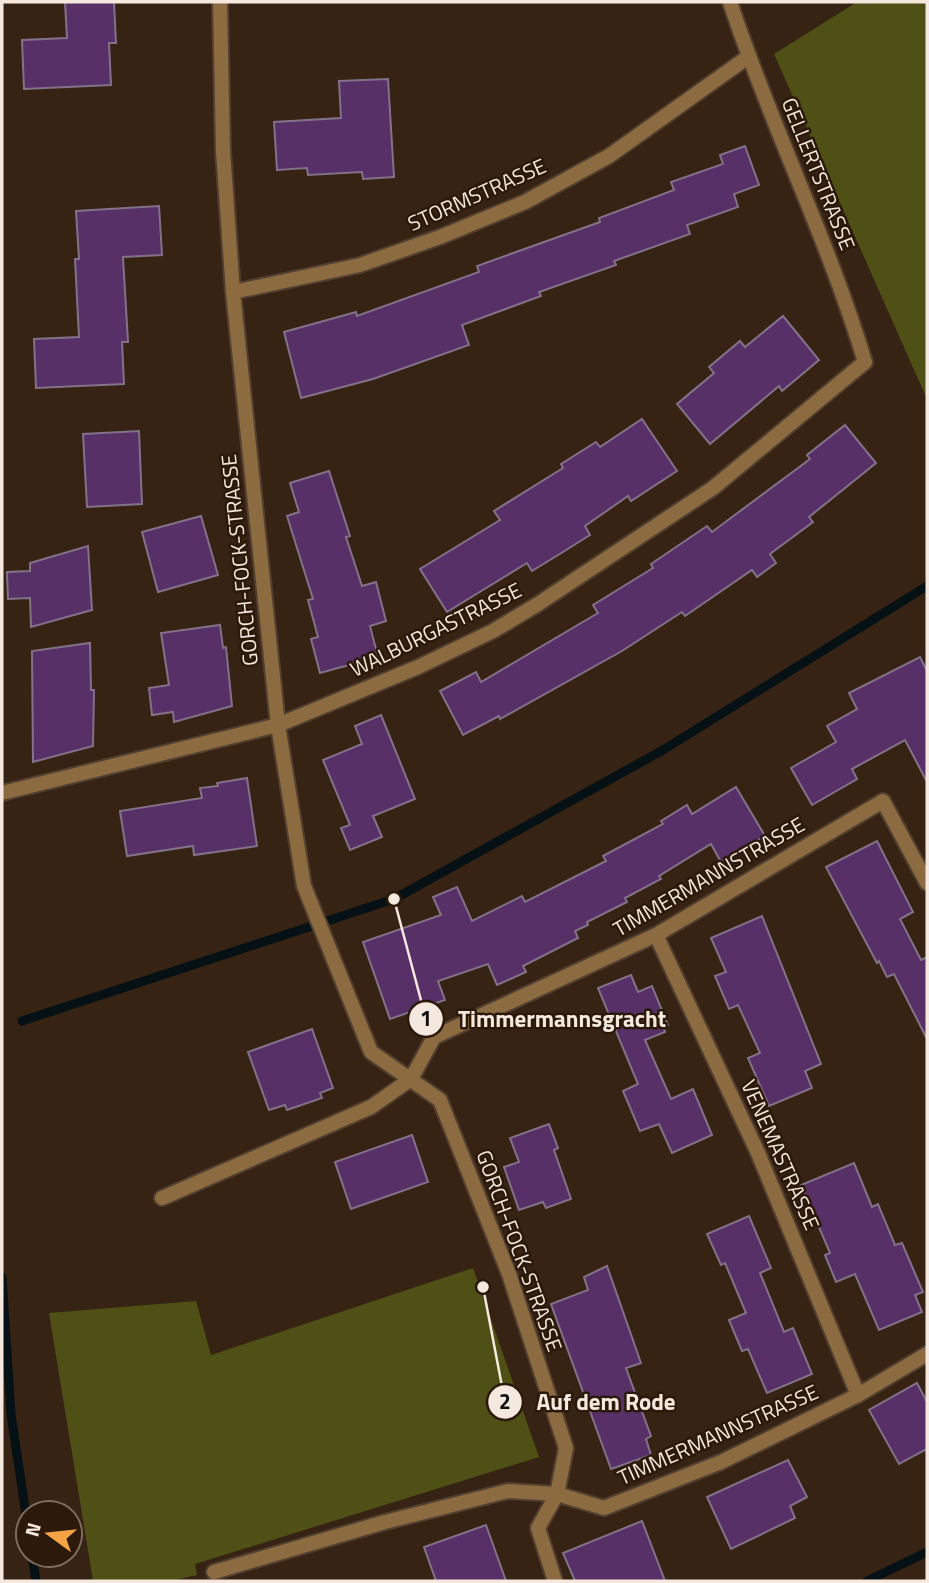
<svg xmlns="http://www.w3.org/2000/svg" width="929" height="1583" viewBox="0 0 929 1583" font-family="'Titillium Web',sans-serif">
<rect width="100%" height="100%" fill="#362313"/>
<g fill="#4e5016">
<polygon points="857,2 927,2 927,399 774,54"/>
<polygon points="473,1268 539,1457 195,1564 197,1575 171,1581 93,1581 49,1313 196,1301 211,1355"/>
</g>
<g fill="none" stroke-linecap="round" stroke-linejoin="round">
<g stroke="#061116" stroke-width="9">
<polyline points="22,1021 394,899 663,750 927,586"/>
<polyline points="2,1277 11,1414 28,1528"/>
<polyline points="32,1555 36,1581"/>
<polyline points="867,1581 927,1552"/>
</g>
</g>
<g fill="#573068" stroke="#827289" stroke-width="2">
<polygon points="65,2 114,2 116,43 109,43 111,85 24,89 22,40 67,38"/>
<polygon points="388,79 394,177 363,179 362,172 308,175 307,168 277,170 274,122 341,118 339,81"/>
<polygon points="745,146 759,185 734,194 738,207 687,225 690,234 614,261 616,265 539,292 541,296 462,325 469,345 373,379 301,398 284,332 356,312 357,316 479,272 477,266 600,222 599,218 674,190 671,182 723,164 720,155"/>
<polygon points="159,206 162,255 123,257 128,342 122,342 124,384 36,388 34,339 79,337 75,259 79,259 76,211"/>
<polygon points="783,316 819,360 782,391 779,386 710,444 677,404 714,373 709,367 740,341 745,347"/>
<polygon points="642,419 677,471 631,501 628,496 585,526 590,535 563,552 532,571 527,563 447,612 420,569 500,520 494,511 563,468 561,464 596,442 600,447"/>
<polygon points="845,425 876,463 809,517 813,522 770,554 776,563 757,577 752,570 685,616 682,612 622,651 500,719 499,716 463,735 440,691 476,672 481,682 598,613 593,605 653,568 651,564 707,526 712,532 810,459 807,455"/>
<polygon points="139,431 142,504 87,507 83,434"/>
<polygon points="329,471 350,536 346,537 362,586 376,582 386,621 370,626 378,657 320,673 311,639 318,637 308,600 313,599 287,516 299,512 290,483"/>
<polygon points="201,516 218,575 158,592 142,532"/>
<polygon points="88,546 92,610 31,627 30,598 8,599 7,572 30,571 30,563"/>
<polygon points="220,625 223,648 226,647 232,706 174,722 173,712 152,715 149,688 169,685 161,633"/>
<polygon points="90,643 91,690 94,690 93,746 33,762 32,651"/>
<polygon points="920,657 927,671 927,782 905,740 852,769 857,779 812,805 791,768 836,742 827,726 857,709 849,693"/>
<polygon points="381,715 415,799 373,816 382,837 350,850 341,828 350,825 323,760 362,744 355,726"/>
<polygon points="247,778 257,846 194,855 193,846 127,856 120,811 202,798 200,788 218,786 217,783"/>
<polygon points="736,787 765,836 721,862 711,844 659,876 661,879 625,898 627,902 587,922 588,925 575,931 578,938 523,966 526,972 497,985 488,964 438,981 445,1000 390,1019 363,942 441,915 433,897 457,887 472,921 522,896 525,902 606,861 603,856 663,824 661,821 687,805 692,814"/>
<polygon points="877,841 913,912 900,919 921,960 927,957 927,1039 894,974 887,977 879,961 877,963 826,867"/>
<polygon points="762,916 821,1064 805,1071 812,1088 769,1106 748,1058 760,1053 738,1005 729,1009 715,976 726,972 711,938"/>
<polygon points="631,975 638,992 652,986 668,1025 663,1027 665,1032 645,1040 671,1099 693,1089 712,1135 672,1153 659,1124 640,1131 623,1091 638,1084 598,988"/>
<polygon points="312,1029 333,1088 320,1093 322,1098 287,1110 285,1105 269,1110 248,1052"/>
<polygon points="549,1124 558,1148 554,1150 571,1199 546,1208 543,1202 519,1210 504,1167 519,1162 510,1138"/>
<polygon points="412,1135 428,1182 351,1209 335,1162"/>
<polygon points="854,1163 872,1207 878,1204 895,1245 902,1243 923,1292 915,1295 922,1312 879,1330 855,1274 836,1282 825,1255 830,1253 801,1185"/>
<polygon points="749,1216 771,1268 760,1273 784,1332 793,1328 812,1374 767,1393 748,1349 742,1351 729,1320 746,1313 725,1263 721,1265 707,1234"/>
<polygon points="607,1266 641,1363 626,1368 651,1436 646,1439 651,1455 611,1469 551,1304 588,1290 584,1277"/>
<polygon points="917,1383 927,1402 927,1449 899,1464 869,1410"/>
<polygon points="788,1460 807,1497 790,1506 795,1518 731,1549 707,1497"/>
<polygon points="642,1521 665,1581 575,1581 563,1553"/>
<polygon points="486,1525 506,1581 436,1581 424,1547"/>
</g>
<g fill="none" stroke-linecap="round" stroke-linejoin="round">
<defs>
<g id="street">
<polyline points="220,2 223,151 233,292 278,725 304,886 371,1052 440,1100 509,1274 566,1448 557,1494 538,1528 555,1581"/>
<polyline points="233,292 360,265 440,237 525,202 609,156 748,57"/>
<path d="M 2,793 L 278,725 L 418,667 L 493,631 L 538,604 L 713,488 L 865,362 C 828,239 770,124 730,2"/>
<polyline points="656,935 758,1153 858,1395"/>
<polyline points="162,1198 371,1107 411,1079 434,1037 656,935 883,801 927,883"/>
<polyline points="214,1572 385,1522 508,1491 557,1494 604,1508 721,1462 858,1395 927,1354"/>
</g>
</defs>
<use href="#street" stroke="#513f2f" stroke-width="18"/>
<use href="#street" stroke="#8d6b41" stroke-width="14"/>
</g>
<g text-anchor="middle" stroke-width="5" stroke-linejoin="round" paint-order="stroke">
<g font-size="21" fill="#f5e8de" stroke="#2b1909">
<text transform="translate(818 174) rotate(68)" y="7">GELLERTSTRASSE</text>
<text transform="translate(477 195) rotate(-24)" y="7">STORMSTRASSE</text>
<text transform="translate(240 560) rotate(-96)" y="7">GORCH-FOCK-STRASSE</text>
<text transform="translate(436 630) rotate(-26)" y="7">WALBURGASTRASSE</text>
<text transform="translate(709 877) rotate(-30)" y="7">TIMMERMANNSTRASSE</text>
<text transform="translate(780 1155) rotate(66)" y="7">VENEMASTRASSE</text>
<text transform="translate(519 1251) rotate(70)" y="7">GORCH-FOCK-STRASSE</text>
<text transform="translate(718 1435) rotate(-24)" y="7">TIMMERMANNSTRASSE</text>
</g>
</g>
<path fill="none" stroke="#f5e8de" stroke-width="2.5" d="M394 899L426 1019M483 1287L505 1402"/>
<g fill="#f5e8de" stroke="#2b1909" stroke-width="2.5">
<circle cx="394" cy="899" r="7"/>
<circle cx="483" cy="1287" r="7"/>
<circle cx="426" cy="1019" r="18"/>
<circle cx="505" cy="1402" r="18"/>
</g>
<g font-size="21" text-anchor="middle" font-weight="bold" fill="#111">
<text x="426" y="1026">1</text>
<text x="505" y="1409">2</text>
</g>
<g font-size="23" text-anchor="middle" font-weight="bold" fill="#f5e8de" stroke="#2b1909" stroke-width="5" stroke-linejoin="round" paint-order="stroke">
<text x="562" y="1027">Timmermannsgracht</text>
<text x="606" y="1410">Auf dem Rode</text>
</g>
<rect width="929" height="1583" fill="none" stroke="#f5e8de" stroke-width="7"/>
<g transform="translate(49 1534) rotate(285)"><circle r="33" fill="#2b1909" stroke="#7c6c5e" stroke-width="2"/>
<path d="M0-5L12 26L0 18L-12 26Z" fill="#f5a345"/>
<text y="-10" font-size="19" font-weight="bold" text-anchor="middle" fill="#f5e8de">N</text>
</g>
</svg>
